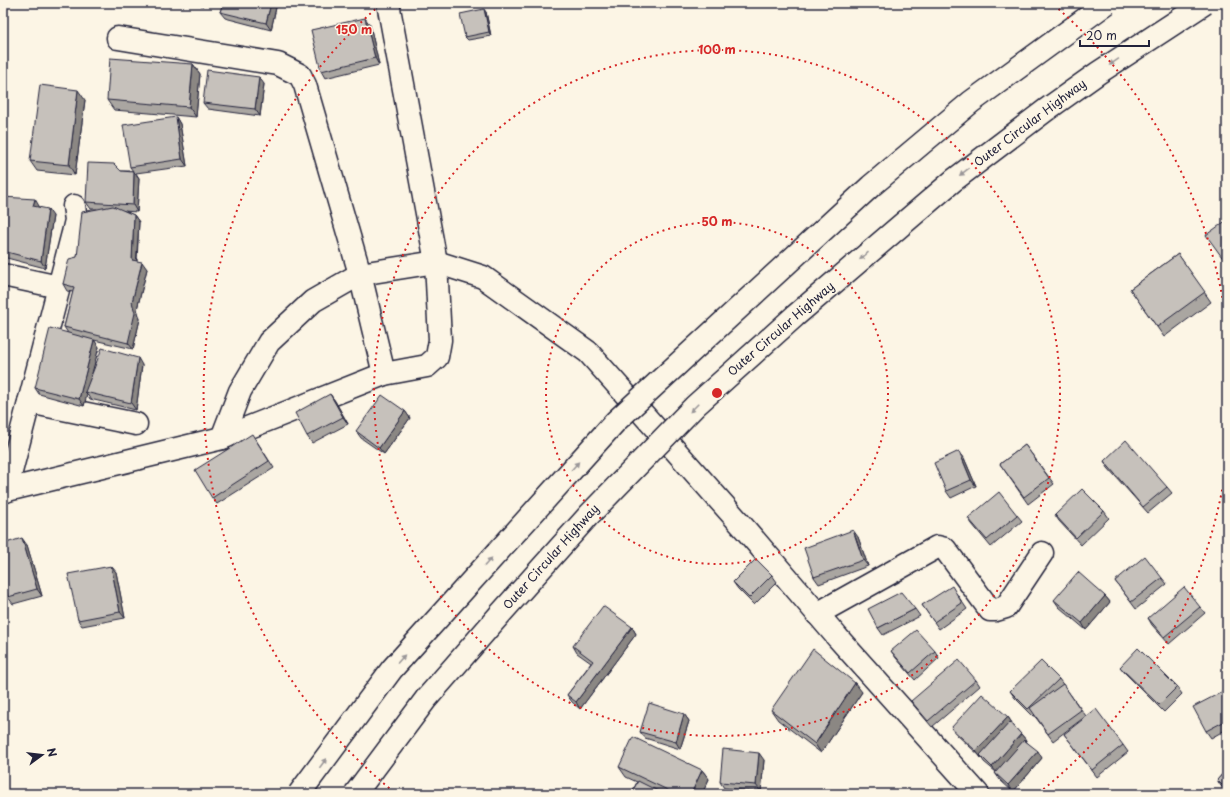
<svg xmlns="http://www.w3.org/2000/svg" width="1230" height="797" viewBox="0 0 1230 797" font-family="'Playpen Sans',sans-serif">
<rect width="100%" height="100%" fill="#fcf5e5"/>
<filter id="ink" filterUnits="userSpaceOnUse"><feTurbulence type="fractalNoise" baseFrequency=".025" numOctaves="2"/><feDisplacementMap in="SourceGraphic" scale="8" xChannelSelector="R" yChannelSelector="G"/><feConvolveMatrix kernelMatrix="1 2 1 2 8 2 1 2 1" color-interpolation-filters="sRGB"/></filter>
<g filter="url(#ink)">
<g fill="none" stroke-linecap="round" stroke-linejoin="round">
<defs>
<g id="minor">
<polyline points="118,38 278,64 300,75 305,85 360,274 384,374"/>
<polyline points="3,275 59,287"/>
<polyline points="29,402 136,424"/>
<polyline points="222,438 240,391 269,342 313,301 360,274 436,262 483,277 588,352 745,529 838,638 978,794"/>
<polyline points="3,491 222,438 384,374 427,366 437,357 440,340 436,262 388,3"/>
<polyline points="6,491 73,233 76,220 74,206"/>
<polyline points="817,614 937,547 945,549 990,610 996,610 1006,607 1042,553"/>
</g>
</defs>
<use href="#minor" stroke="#22223b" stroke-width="25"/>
<use href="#minor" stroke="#fcf5e5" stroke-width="22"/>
<defs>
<g id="highway-bridge">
<polyline points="299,794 392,669 616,421 871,186 971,102 1107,3"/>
<polyline points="355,794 426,699 502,612 589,515 695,406 795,316 954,180 1046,110 1098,73 1205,3"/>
</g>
</defs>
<use href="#highway-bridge" stroke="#22223b" stroke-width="25" stroke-linecap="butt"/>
<use href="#highway-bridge" stroke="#fcf5e5" stroke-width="22"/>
</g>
<g fill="#aaa6a1" stroke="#22223b">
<polygon points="191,3 204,3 203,6"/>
<polygon points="223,3 277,3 271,30 225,18 220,12"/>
<polygon points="486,12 491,36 468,40 465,37"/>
<polygon points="370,25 379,65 325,78 321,71"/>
<polygon points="193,64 200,74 196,117 114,110 107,100"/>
<polygon points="264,84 260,116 208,109 203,103"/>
<polygon points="85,100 75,175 37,171 30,161"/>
<polygon points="176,117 180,124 187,166 136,173 139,178 137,212 124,211 134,215 139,222 137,261 147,269 137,309 140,319 133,349 94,340 99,347 91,375 142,365 136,410 90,399 87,394 84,406 39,394 35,388 68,333 64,327 73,292 67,291 63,284 77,257 97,209 91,209 86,202 121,171 133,171 130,167"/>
<polygon points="3,197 39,206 39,208 53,216 45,268 3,257"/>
<polygon points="1178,254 1211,302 1164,337 1130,289"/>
<polygon points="330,394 335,401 348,424 312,443 307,436"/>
<polygon points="405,411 410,418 384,454 361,438 356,431"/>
<polygon points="256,440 274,468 217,504 212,498"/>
<polygon points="1025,445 1054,484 1028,504 1000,464"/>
<polygon points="959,451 964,458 976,486 951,498 946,491"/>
<polygon points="1104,461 1167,487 1172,493 1148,513 1108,468"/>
<polygon points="1104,511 1109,518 1081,545 1059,521 1055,515"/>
<polygon points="1017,515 1022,521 991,547 972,524 968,518"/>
<polygon points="858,537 868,566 819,584 814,577"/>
<polygon points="27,545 42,596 13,604 8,597"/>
<polygon points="111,566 116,572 125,618 82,626 78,620"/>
<polygon points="772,575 777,582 754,605 738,589 733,582"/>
<polygon points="1162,578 1167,584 1136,609 1115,581"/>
<polygon points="956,593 967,609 939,629 922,605"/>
<polygon points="1105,596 1110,602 1086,630 1059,607 1054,600"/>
<polygon points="1200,607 1205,613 1169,644 1152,625 1148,618"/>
<polygon points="915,609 920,616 883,635 878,628"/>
<polygon points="632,627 636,634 580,709 572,702 567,695 591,663 577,653 573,646"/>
<polygon points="891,651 935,651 939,658 915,680 896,658"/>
<polygon points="1120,667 1177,687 1182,694 1164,712 1125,673"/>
<polygon points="1059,679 1086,716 1053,741 1034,715 1033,716 1015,698 1010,691"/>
<polygon points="976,680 980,686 932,727 916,708 911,701"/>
<polygon points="862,692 821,753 778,720 771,710"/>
<polygon points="1227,698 1227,729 1211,738 1206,731"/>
<polygon points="684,714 689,721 680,749 645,738 640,732"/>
<polygon points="1008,717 1012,723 1012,724 1026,740 1026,741 1042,758 1013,792 1000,780 995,773 996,772 984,762 981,757 956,734 951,728"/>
<polygon points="1064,734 1123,745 1128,752 1097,777"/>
<polygon points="764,760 761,792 724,788 720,782"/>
<polygon points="619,767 702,770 709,779 702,794 631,794 637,782 626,777"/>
<polygon points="1227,769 1227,792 1221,786 1217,780"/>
</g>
<g fill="#8b8783" stroke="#22223b">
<polygon points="271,3 277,3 271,30 266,23"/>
<polygon points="484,9 486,12 491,36 489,32"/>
<polygon points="365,18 370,25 379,65 375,58"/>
<polygon points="193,64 200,74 196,117 189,107"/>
<polygon points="259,77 264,84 260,116 255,109"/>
<polygon points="78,90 85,100 75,175 69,165"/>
<polygon points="176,117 180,124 187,166 182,159"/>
<polygon points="134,172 139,178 137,212 133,205"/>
<polygon points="35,199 39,206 38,213 33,206"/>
<polygon points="48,209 53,216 45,268 41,261"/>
<polygon points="134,215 139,222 136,267 132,260"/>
<polygon points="142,262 147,269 137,309 140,319 133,349 128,343 132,302"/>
<polygon points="94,340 99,347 87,392 85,392 87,394 84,406 79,399"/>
<polygon points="138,358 142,365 136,410 131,403"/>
<polygon points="330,394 335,401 348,424 343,417"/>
<polygon points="405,411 410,418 384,454 379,448"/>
<polygon points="959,451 964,458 976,486 971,480"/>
<polygon points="853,530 858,537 868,566 863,560"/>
<polygon points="22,538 27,545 42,596 37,589"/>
<polygon points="111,566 116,572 125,618 120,612"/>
<polygon points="1105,596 1110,602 1086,630 1082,623"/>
<polygon points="632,627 636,634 580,709 576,702"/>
<polygon points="855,683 862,692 821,753 815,744"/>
<polygon points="684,714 689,721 680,749 676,742"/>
<polygon points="1008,717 1012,723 982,757 980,755 981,758 976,751"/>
<polygon points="1021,734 1026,740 997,773 992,767"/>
<polygon points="1038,751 1042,758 1013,792 1008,785"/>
<polygon points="759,753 764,760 761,792 756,785"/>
<polygon points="702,770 709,779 702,794 691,794"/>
</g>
<g fill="#c6c1bb" stroke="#22223b">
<polygon points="223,3 271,3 266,23 220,12"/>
<polygon points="484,9 489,32 465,37 460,14"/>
<polygon points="365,18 375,58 321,71 311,30"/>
<polygon points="110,58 193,64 189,107 107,100"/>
<polygon points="207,70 259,77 255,109 203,103"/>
<polygon points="40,85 78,90 69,165 30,161"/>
<polygon points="176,117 182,159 130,167 123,125"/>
<polygon points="88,163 114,164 121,171 134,172 133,205 86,202"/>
<polygon points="3,197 35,199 33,206 48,209 41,261 3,251"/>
<polygon points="113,206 134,215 132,260 142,262 132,302 135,313 128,343 64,327 74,287 63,284 69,259 77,257 82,212"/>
<polygon points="1227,220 1227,264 1206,235"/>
<polygon points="1178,254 1205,292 1157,327 1130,289"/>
<polygon points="50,328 94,340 79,399 35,388"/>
<polygon points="102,348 138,358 131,403 85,392"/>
<polygon points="330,394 343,417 307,436 295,413"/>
<polygon points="382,395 405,411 379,448 356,431"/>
<polygon points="252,434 269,461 212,498 195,470"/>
<polygon points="1126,440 1167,487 1143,507 1104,461"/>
<polygon points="1025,445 1049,478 1024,497 1000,464"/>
<polygon points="959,451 971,480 946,491 934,463"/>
<polygon points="1082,489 1104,511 1076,538 1055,515"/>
<polygon points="999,492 1017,515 987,540 968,518"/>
<polygon points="853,530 863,560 814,577 804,548"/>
<polygon points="22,538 37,589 8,597 3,580 3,544"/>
<polygon points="1145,556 1162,578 1131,602 1115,581"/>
<polygon points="756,559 772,575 749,598 733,582"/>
<polygon points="111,566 120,612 78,620 68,574"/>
<polygon points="1078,572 1105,596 1082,623 1054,600"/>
<polygon points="952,586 962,603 934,622 922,605"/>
<polygon points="1184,587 1200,607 1164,637 1148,618"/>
<polygon points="901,592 915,609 878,628 868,609"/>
<polygon points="603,606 632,627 576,702 567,695 593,661 573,646"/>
<polygon points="916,630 935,651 910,673 891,651"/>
<polygon points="1138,648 1177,687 1159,705 1120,667"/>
<polygon points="813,649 855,683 815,744 771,710"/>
<polygon points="959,660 976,680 928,721 911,701"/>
<polygon points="1041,661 1059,679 1028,709 1010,691"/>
<polygon points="1063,684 1081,710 1048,734 1030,708"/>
<polygon points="1222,692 1227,700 1227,720 1206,731 1193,707"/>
<polygon points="982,694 1008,717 976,751 951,728"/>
<polygon points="649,703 684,714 676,742 640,732"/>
<polygon points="1096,709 1123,745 1092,770 1064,734"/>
<polygon points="1010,722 1021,734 992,767 980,755"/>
<polygon points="633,737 702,770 691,794 676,794 619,767"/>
<polygon points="1024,740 1038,751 1008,785 995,773"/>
<polygon points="723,749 759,753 756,785 720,782"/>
<polygon points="1227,769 1227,790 1217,780"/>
<polygon points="638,781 664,794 631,794"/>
</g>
<defs><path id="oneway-solid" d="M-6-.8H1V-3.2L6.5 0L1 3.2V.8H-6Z"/></defs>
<g fill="#9a9698">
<use href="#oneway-solid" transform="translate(1114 62) rotate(146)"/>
<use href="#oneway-solid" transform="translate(964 172) rotate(142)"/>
<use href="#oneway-solid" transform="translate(864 256) rotate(139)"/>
<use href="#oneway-solid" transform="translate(694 408) rotate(135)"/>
<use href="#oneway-solid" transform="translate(575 466) rotate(-48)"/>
<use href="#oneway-solid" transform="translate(488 562) rotate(-48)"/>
<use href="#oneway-solid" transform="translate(401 659) rotate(-48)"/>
<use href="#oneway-solid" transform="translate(323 763) rotate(-54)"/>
</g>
</g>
<g fill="none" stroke="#d62828" stroke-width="2" stroke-dasharray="2 4">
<circle cx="717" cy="393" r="171"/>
<circle cx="717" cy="393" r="343"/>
<path d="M1227 460A514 514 0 0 1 1040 792M394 792A514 514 0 0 1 380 5M1054 5A514 514 0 0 1 1227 326"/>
</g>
<g text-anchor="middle" stroke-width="3" stroke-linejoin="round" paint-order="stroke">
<g font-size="12" fill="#22223b" stroke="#fcf5e5">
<text transform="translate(1030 123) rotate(-37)" y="4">Outer Circular Highway</text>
<text transform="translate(781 329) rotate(-41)" y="4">Outer Circular Highway</text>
<text transform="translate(551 557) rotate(-48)" y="4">Outer Circular Highway</text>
</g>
</g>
<circle cx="717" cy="393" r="6" fill="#d62828" stroke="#fcf5e5" stroke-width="2"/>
<g font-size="12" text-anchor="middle" font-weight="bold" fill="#d62828" stroke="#fcf5e5" stroke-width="3" stroke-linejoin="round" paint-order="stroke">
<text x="354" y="34">150 m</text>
<text x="717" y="54">100 m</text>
<text x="717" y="226">50 m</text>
</g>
<rect width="1230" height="797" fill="none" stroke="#fcf5e5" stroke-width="16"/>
<rect x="8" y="8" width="1214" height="781" fill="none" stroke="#22223b" stroke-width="1.5" filter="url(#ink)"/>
<g transform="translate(42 755) rotate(75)" stroke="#fcf5e5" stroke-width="3" paint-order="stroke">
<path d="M0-3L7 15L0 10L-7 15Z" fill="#22223b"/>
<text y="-6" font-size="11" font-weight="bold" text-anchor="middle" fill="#22223b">N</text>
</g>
<path d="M1080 40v6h69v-6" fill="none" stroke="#22223b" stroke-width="2"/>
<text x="1086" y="40" font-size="12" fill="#22223b" stroke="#fcf5e5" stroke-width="3" paint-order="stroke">20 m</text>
</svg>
